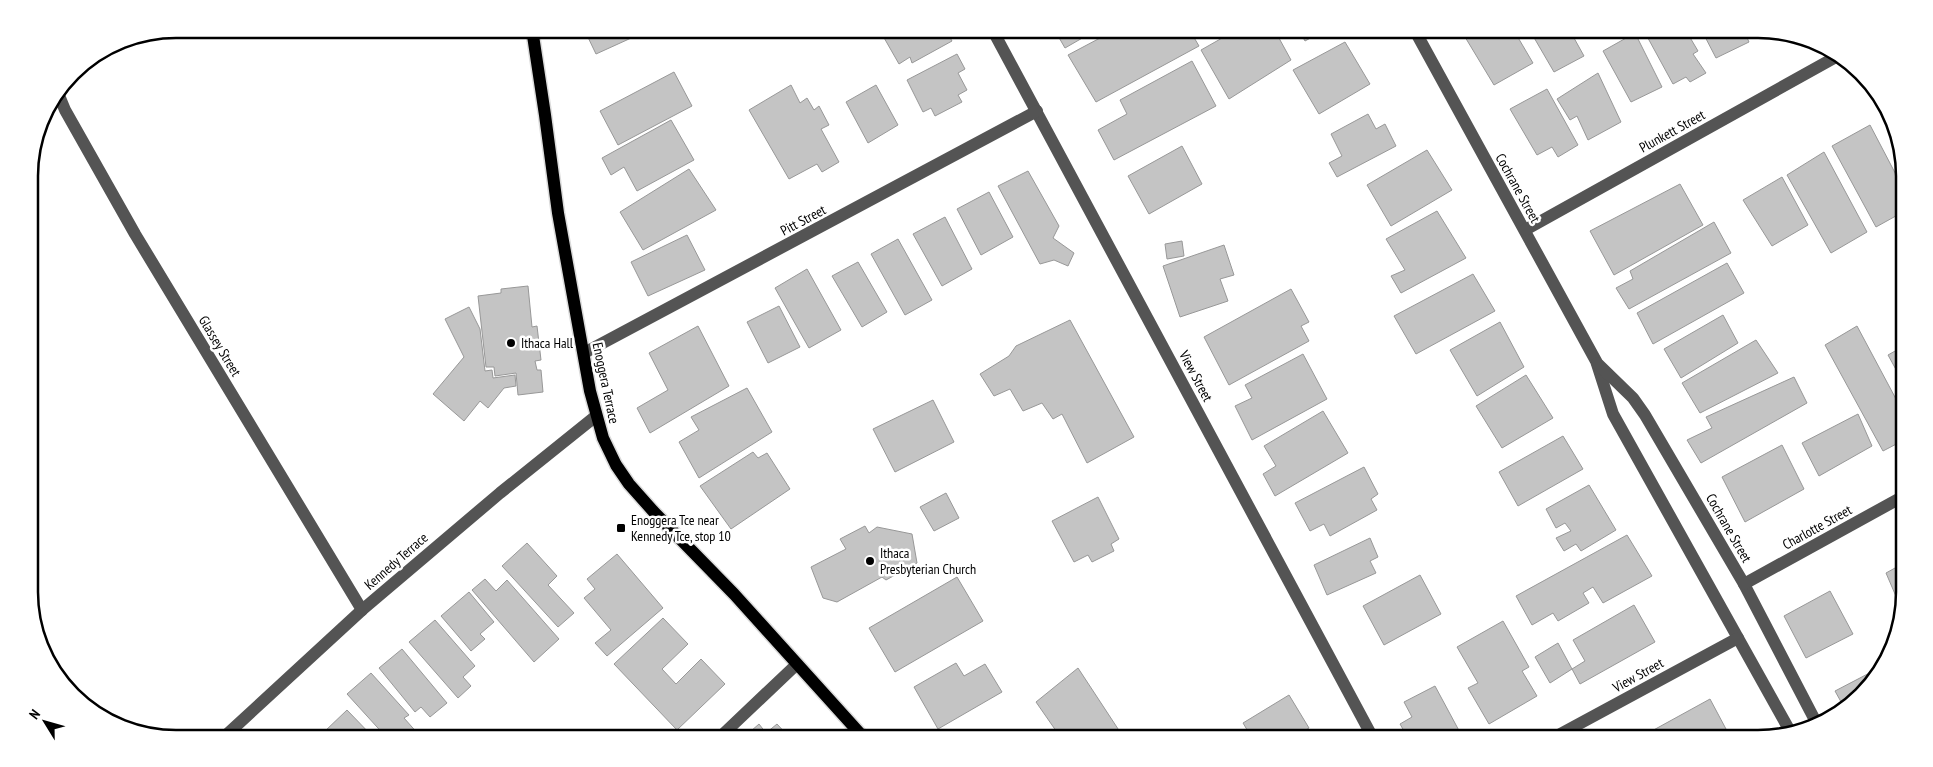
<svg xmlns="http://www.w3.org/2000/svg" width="1933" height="767" viewBox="0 0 1933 767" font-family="'PT Sans Narrow',sans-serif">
<rect width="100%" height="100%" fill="#fff"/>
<g fill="#c4c4c4" stroke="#989898">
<polygon points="584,29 651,29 596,54"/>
<polygon points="879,29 945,29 952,41 912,63 910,57 899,64"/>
<polygon points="1054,29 1098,29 1065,48"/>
<polygon points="1117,29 1189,29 1199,46 1096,102 1068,55"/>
<polygon points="1238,29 1274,29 1291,60 1229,99 1201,50"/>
<polygon points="1298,29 1327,29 1305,41"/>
<polygon points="1468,29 1513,29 1533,63 1494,85 1462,32"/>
<polygon points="1529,29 1569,29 1584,56 1554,72"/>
<polygon points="1643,29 1685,29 1698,51 1693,54 1706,73 1690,82 1686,77 1673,84"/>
<polygon points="1701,29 1743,29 1749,42 1716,58"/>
<polygon points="1635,33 1662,87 1631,102 1603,51"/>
<polygon points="1345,42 1370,84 1319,114 1293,70"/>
<polygon points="957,54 965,69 958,73 967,90 958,95 962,102 935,116 931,108 923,112 907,80"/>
<polygon points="1192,61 1216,106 1114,160 1098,130 1127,114 1120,100"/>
<polygon points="674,72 692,106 618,145 600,111"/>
<polygon points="1598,73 1621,122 1588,140 1577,116 1570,120 1557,99"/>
<polygon points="791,85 800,103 807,98 814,110 819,106 829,125 821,129 839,162 822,172 817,164 789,179 749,110"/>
<polygon points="876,85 898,125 868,143 846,102"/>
<polygon points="1547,89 1578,145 1558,157 1552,147 1537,155 1510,109"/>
<polygon points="1368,114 1376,129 1385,124 1396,146 1337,177 1329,163 1342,156 1331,134"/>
<polygon points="671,120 694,160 637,191 624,167 611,175 602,158"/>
<polygon points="1870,125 1903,188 1903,212 1876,227 1832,146"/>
<polygon points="1182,146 1202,184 1149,214 1128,176"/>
<polygon points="1427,150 1452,190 1391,226 1367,185"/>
<polygon points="1824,152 1867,232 1831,253 1787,175"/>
<polygon points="689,169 716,210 643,250 620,212"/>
<polygon points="1028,171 1059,226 1053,238 1074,253 1068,266 1054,260 1040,264 998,186"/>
<polygon points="1782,177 1808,225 1772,246 1743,200"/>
<polygon points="1680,184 1703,225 1614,275 1590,231"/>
<polygon points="989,192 1013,237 981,255 957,209"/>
<polygon points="1437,211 1466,258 1401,293 1391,276 1405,270 1386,239"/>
<polygon points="945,217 972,269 942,286 913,234"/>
<polygon points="1714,222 1731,253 1629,309 1616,288 1633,279 1630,271"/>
<polygon points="687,235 705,270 648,296 631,262"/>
<polygon points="898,239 932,300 905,315 871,254"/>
<polygon points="1182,241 1184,256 1167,259 1165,244"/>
<polygon points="1224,245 1234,275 1220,279 1228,301 1180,317 1163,266"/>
<polygon points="858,262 887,312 862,327 832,276"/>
<polygon points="1727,263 1744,293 1653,344 1637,313"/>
<polygon points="807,269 841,330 809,348 775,288"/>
<polygon points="1473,274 1495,311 1416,354 1394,316"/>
<polygon points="528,286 532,327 537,326 541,360 535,361 537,370 541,370 543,392 518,395 516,373 495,376 494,367 486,367 478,296 501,293 501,289"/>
<polygon points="1291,289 1309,322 1301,326 1309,341 1229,385 1204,337"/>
<polygon points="779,306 800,347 768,363 747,322"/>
<polygon points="469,307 480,329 485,371 492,370 493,378 515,375 516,386 504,388 488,408 480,401 464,421 433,394 464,357 445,319"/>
<polygon points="1723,315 1738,343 1681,378 1664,349"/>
<polygon points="1070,320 1134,437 1087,463 1062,414 1053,419 1042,403 1023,411 1010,389 994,396 980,374 1009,356 1016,346"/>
<polygon points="1500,322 1524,367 1477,396 1450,350"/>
<polygon points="698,326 729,386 650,433 637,408 668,390 649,353"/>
<polygon points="1857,326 1904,414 1904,440 1883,451 1825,345"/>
<polygon points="1756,340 1778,373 1700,413 1682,383"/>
<polygon points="1904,346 1904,384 1888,355"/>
<polygon points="1303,354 1327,399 1252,440 1235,406 1252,398 1245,385"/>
<polygon points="1526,375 1553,418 1502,448 1476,406"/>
<polygon points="1794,377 1807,403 1701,463 1687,440 1712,428 1706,417"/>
<polygon points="747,388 772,432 699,478 679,442 699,430 691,417"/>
<polygon points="933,400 954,442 895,472 873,429"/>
<polygon points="1323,411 1348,453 1275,496 1263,474 1276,466 1264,446"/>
<polygon points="1858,414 1872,446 1819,476 1802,443"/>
<polygon points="1563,436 1583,469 1518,506 1499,472"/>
<polygon points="1782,445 1804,489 1745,522 1722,477"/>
<polygon points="753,452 758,458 767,453 790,489 731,529 700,486"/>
<polygon points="1364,467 1378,494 1371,499 1377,510 1330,536 1324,524 1310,531 1295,503"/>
<polygon points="1589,485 1616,530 1581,551 1576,544 1564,551 1556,538 1571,531 1565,523 1556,528 1546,509"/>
<polygon points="946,493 959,518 934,531 920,507"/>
<polygon points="1098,497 1119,539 1111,544 1114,551 1092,562 1088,555 1074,562 1052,521"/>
<polygon points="865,526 869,533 877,527 912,534 917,563 886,580 882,577 837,602 823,598 811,567 846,549 840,539"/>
<polygon points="1627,535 1652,576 1603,603 1593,587 1583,593 1589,603 1558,621 1553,613 1532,625 1516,596"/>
<polygon points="1370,538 1378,557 1370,561 1376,573 1327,595 1314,565"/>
<polygon points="527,543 557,576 548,585 574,613 558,627 502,566"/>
<polygon points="617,554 663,608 607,656 595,643 611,630 584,598 595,589 587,579"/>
<polygon points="1904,563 1904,591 1901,608 1886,573"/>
<polygon points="1420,575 1441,614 1384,645 1363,606"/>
<polygon points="957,577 983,621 895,672 869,628"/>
<polygon points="485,579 496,591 507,580 559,639 534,662 472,590"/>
<polygon points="1830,591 1853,634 1806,658 1784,616"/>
<polygon points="469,592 494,622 480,634 485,639 471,651 441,616"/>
<polygon points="1634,605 1655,642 1580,684 1572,669 1585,661 1573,640"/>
<polygon points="663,618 688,644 662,669 676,684 701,659 725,684 677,730 614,664"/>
<polygon points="435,620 475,666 463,677 471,686 458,698 409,642"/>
<polygon points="1503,621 1529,667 1522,671 1537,696 1489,724 1468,688 1478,683 1457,647"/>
<polygon points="1558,643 1572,669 1550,683 1535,657"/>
<polygon points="402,649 447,703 430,717 421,707 415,712 379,668"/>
<polygon points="956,663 964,676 985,664 1002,692 938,729 914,687"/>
<polygon points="1881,667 1874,680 1845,709 1835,691"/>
<polygon points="1078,668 1124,738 1061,738 1036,702"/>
<polygon points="371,673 409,715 404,718 420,736 417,738 387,738 347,694"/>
<polygon points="1435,686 1463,738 1408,738 1400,724 1412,717 1404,702"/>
<polygon points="1289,695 1309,728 1292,738 1252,738 1243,723"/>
<polygon points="1710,699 1726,729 1710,738 1639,738"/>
<polygon points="347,710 374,738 330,738 324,732"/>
<polygon points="759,724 766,733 777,724 790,738 743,738"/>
<polygon points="996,730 1003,738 986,738"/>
</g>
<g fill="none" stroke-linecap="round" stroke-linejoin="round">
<defs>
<polyline id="major" points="532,29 545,115 558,213 590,391 603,438 616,465 629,484 653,511 734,594 864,738"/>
</defs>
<use href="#major" stroke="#dbdbdb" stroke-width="15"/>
<g stroke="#545454" stroke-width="12">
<polyline points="992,29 1373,738"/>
<polyline points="1414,29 1596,361 1613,414 1791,733"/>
<polyline points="58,93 65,110 135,234 362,610"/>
<polyline points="1525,230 1834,58"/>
<polyline points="584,353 1037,111"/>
<polyline points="1597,363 1633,398 1645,415 1744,584 1817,724"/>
<polyline points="1744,584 1904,496"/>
<polyline points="223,738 362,610 500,493 596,416"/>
<polyline points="719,738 796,665"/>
<polyline points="1553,738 1738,638"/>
</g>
<use href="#major" stroke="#000" stroke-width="12"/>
</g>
<g fill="#000" stroke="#fff" stroke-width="2">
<circle cx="511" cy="343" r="5"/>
<rect x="616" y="523" width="10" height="10" rx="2.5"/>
<circle cx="870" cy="561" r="5"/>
</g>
<g text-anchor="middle" stroke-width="5" stroke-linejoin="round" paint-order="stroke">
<g font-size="14" fill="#000" stroke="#fff">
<text transform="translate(1672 131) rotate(-29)" y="5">Plunkett Street</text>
<text transform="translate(1518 188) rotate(61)" y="5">Cochrane Street</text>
<text transform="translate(803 220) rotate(-28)" y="5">Pitt Street</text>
<text transform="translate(220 346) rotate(59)" y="5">Glassey Street</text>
<text transform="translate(1196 376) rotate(62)" y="5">View Street</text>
<text transform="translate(606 383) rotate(78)" y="5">Enoggera Terrace</text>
<text transform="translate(1817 527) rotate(-29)" y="5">Charlotte Street</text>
<text transform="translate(1729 528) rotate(60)" y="5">Cochrane Street</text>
<text transform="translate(396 561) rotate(-41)" y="5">Kennedy Terrace</text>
<text transform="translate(1638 675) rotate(-29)" y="5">View Street</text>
</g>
<g font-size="14" fill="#000" stroke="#fff" text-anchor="start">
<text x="521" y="348">Ithaca Hall</text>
<text x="631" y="525">Enoggera Tce near<tspan x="631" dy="16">Kennedy Tce, stop 10</tspan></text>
<text x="880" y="558">Ithaca<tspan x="880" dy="16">Presbyterian Church</tspan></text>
</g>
</g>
<path d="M0 0H1933V767H0ZM176 38H1758A138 138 0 0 1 1896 176V592A138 138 0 0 1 1758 730H176A138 138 0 0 1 38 592V176A138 138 0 0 1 176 38Z" fill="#fff" fill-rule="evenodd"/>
<path fill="none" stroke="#000" stroke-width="2.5" d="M176 38H1758A138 138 0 0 1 1896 176V592A138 138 0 0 1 1758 730H176A138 138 0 0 1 38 592V176A138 138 0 0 1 176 38Z"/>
<g transform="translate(45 722) rotate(307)" stroke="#ffffff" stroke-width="4" paint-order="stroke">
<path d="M0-4L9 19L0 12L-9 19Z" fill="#000000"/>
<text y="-8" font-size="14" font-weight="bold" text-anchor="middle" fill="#000000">N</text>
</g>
</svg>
